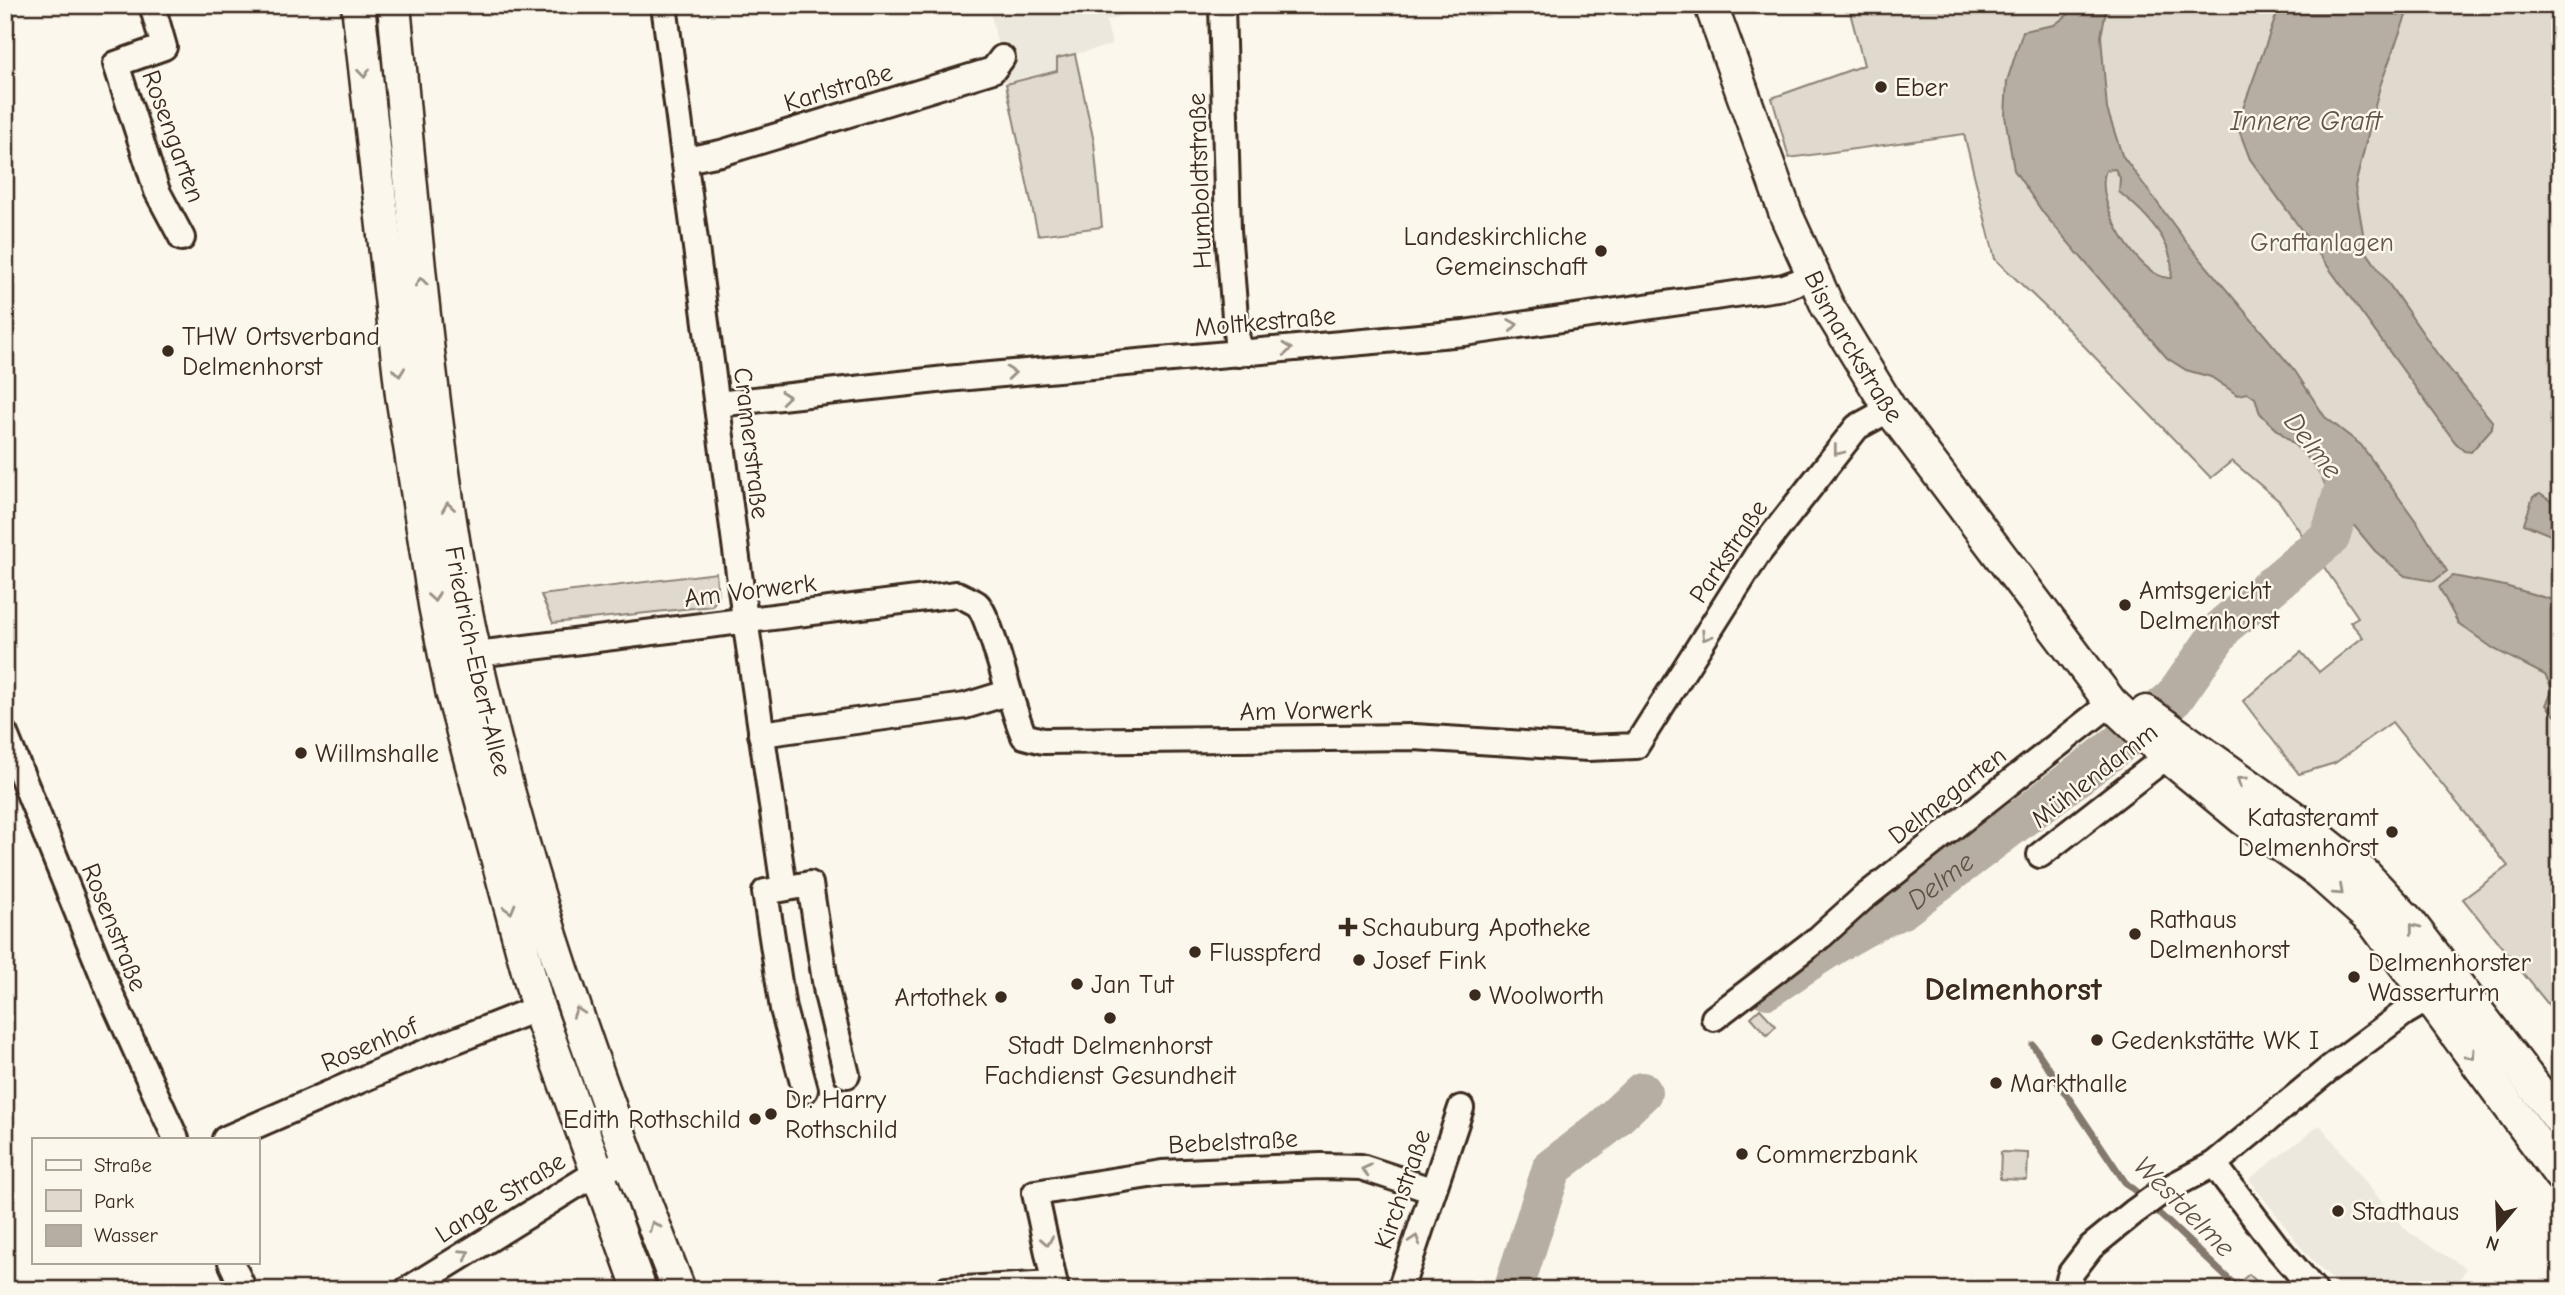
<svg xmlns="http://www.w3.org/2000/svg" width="2565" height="1295" viewBox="0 0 2565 1295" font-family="'Comic Neue',sans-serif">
<rect width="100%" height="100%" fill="#fbf7ec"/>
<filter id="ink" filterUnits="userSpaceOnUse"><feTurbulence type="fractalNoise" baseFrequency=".0143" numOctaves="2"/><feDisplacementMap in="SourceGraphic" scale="14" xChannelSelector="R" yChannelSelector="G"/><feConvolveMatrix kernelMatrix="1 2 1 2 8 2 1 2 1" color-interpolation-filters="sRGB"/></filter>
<g filter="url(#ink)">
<g fill="#ede8dd">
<polygon points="989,5 1153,5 1106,21 1112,45 1075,54 1094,142 1102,227 1038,235"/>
<polygon points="2320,1125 2394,1217 2410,1233 2466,1268 2455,1290 2342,1290 2304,1251 2249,1179"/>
</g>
<g fill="#dfd9ce" stroke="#8d8276" stroke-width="2">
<polygon points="1848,5 2560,5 2560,1019 2463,899 2508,866 2392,722 2335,763 2299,774 2243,701 2301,652 2319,672 2363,637 2350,622 2358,617 2279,501 2232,461 2211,478 2061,322 1995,259 1964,134 1789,158 1772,98 1864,65"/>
<polygon points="1075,54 1094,142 1102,227 1038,235 1006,84 1057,71 1057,58"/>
<polygon points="716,573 718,597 712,606 553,623 541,595"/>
<polygon points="1760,1009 1776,1026 1767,1035 1751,1017"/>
<polygon points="2001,1152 2028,1153 2027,1180 2000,1179"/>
<polygon points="2249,1274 2265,1290 2231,1290"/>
</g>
<g fill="#b6aea2" stroke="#85796d" stroke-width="2" fill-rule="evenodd">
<path d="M 2081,5 L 2107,5 L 2101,36 L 2107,109 L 2122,155 L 2187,243 L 2295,371 L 2325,417 L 2361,445 L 2418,524 L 2447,571 L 2434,581 L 2405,576 L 2375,551 L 2328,494 C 2320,457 2283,439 2260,413 C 2258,410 2257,402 2255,398 L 2248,393 L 2238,395 L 2211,377 L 2186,370 L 2167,358 L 2044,214 L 2014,170 L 2005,116 L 2007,81 L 2023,31 L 2054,25 ZM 2115,169 L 2120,178 L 2119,192 C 2145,212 2177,244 2171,278 C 2141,281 2092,201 2106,170 Z"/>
<polygon points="2280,5 2410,5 2380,86 2355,186 2366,251 2438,355 2492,421 2492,428 2471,452 2464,451 2455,442 2250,159 2237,125"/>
<polygon points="2540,494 2560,507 2560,539 2524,524 2533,497"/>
<polygon points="2453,576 2505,586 2560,602 2560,721 2546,705 2553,690 2545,675 2494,649 2458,623 2439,587"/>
</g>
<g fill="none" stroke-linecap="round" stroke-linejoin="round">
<g stroke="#85796d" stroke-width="7">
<polyline points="2033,1045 2125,1182 2143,1198"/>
<polyline points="2151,1206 2240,1290"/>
</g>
<g stroke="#b6aea2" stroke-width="40">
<path id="s1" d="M 1767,989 C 1811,960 1853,929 1902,909 L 2109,752 L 2174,698 L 2225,625 L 2330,537 L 2347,479 L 2333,461"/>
<polyline points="1513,1290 1552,1168 1605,1127 1642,1092"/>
</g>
<defs>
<g id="minor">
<polyline points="152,5 164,47 116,64 157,191 182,238"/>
<polyline points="664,5 745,619 784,888"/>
<polyline points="1222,5 1228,230 1238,354"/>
<polyline points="685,160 721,153 993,70 1002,58"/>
<polyline points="717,404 946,379 1464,333 1784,287 1815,276"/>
<path d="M 477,654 L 957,594 C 963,597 971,600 977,604 C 991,616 1011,709 1024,736 L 1043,741 L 1414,737 L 1588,748 L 1636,746 L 1757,555 L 1857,427 L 1890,409"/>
<polyline points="5,734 111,995 176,1139"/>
<polyline points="761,734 965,706 1007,693"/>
<polyline points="2040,855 2180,746"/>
<polyline points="1821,936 1863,898 2111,703"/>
<polyline points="1714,1018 1816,940"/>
<polyline points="805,1090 783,1009 765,892 810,884 827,994 847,1075"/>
<polyline points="225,1139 411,1058 538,1008"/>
<polyline points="2214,1164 2276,1246 2314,1290"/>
<polyline points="231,1262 244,1290"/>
<polyline points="407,1290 596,1173 628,1161"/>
<polyline points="946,1290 1054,1284"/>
<polyline points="1056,1290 1035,1193 1162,1173 1321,1166 1361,1167 1431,1190"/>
<polyline points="1400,1290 1461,1108"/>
<polyline points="2066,1290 2071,1273 2091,1247 2134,1212 2163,1191 2214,1164 2330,1068 2404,1013 2445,989"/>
</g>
<g id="major">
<polyline points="358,5 402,395 435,605 453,695 538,1008 640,1290"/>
<path id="s2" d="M 394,5 C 410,175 424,345 449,514 C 488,776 582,1044 679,1290"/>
<path id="s3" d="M 1711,5 L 1787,217 L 1828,307 L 1890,409 L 2111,703 L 2166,755 L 2245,820 L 2317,871 L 2373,921 L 2560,1175"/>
<polyline points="2146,712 2293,817 2364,874 2409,922 2560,1120"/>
</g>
</defs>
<use href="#minor" stroke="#3b2a1e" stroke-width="30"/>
<use href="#major" stroke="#3b2a1e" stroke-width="37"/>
<use href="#minor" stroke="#fbf7ec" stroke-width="24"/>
<use href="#major" stroke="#fbf7ec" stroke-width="32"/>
</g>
<defs><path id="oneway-chevron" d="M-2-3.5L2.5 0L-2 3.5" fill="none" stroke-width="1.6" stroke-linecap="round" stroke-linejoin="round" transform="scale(1.75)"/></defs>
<g stroke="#9b9085">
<use href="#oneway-chevron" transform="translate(364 73) rotate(84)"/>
<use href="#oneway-chevron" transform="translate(421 282) rotate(-96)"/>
<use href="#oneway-chevron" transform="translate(1513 325) rotate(-8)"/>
<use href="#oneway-chevron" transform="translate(1287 349) rotate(-5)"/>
<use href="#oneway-chevron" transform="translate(399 372) rotate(83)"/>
<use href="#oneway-chevron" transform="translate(1011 373) rotate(-5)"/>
<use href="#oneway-chevron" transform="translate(785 397) rotate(-6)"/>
<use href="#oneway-chevron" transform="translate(1838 451) rotate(128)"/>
<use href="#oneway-chevron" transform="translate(448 507) rotate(-98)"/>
<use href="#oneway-chevron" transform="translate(434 597) rotate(80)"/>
<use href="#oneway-chevron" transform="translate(1706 636) rotate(122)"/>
<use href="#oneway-chevron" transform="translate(2241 781) rotate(-145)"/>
<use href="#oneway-chevron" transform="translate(2339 891) rotate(42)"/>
<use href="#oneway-chevron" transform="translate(510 909) rotate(74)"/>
<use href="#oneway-chevron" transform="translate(2414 928) rotate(-128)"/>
<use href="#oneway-chevron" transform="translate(578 1012) rotate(-109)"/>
<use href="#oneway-chevron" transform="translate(2471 1055) rotate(54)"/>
<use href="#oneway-chevron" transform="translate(1366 1170) rotate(-166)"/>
<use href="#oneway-chevron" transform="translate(654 1226) rotate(-112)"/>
<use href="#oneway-chevron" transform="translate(1415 1240) rotate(-72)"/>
<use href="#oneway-chevron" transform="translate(1047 1241) rotate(80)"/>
<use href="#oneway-chevron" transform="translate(465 1254) rotate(-32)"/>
</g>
</g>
<g fill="#3b2a1e" stroke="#fbf7ec" stroke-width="2.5">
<circle cx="1881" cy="87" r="7"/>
<circle cx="1601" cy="251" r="7"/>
<circle cx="168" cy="351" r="7"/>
<circle cx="2125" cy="605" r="7"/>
<circle cx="301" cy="753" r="7"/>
<circle cx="2392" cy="832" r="7"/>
<path d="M1344.5 916.5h7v7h7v7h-7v7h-7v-7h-7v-7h7z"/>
<circle cx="2135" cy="934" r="7"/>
<circle cx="1195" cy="952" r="7"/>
<circle cx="1359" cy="960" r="7"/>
<circle cx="2354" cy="977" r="7"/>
<circle cx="1077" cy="984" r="7"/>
<circle cx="1475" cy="995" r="7"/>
<circle cx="1001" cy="997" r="7"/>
<circle cx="1110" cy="1018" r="7"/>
<circle cx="2097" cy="1040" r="7"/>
<circle cx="1996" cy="1083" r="7"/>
<circle cx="771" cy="1114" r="7"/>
<circle cx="755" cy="1119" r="7"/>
<circle cx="1742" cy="1154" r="7"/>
<circle cx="2338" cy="1211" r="7"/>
</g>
<g text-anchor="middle" stroke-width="5" stroke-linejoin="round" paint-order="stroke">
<g font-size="26" fill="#3b2a1e" stroke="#fbf7ec">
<text transform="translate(838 87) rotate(-17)" y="9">Karlstraße</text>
<text transform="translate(174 136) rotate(70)" y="9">Rosengarten</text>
<text transform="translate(1199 181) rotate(-92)" y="9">Humboldtstraße</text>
<text transform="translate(1265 321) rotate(-5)" y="9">Moltkestraße</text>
<text dy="9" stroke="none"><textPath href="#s3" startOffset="371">Bismarckstraße</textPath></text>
<text transform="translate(752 443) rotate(83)" y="9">Cramerstraße</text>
<text transform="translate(1728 551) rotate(-56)" y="9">Parkstraße</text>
<text transform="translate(750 590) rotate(-7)" y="9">Am Vorwerk</text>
<text dy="9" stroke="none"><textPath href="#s2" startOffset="662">Friedrich-Ebert-Allee</textPath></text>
<text transform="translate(1306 710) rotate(-1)" y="9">Am Vorwerk</text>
<text transform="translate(2094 775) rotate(-38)" y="9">Mühlendamm</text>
<text transform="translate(1947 795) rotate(-38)" y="9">Delmegarten</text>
<text transform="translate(115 927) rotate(68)" y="9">Rosenstraße</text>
<text transform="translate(369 1044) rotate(-23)" y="9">Rosenhof</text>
<text transform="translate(1233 1141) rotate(-3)" y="9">Bebelstraße</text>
<text transform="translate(1402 1189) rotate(-71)" y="9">Kirchstraße</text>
<text transform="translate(500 1197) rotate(-32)" y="9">Lange Straße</text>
</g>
<g font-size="26" fill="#3b2a1e" stroke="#fbf7ec" text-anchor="start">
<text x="1895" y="96">Eber</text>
<text x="1587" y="245" text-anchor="end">Landeskirchliche<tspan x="1587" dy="30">Gemeinschaft</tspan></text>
<text x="182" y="345">THW Ortsverband<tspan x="182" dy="30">Delmenhorst</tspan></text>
<text x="2139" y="599">Amtsgericht<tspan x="2139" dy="30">Delmenhorst</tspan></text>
<text x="315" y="762">Willmshalle</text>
<text x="2378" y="826" text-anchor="end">Katasteramt<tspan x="2378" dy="30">Delmenhorst</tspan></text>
<text x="2149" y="928">Rathaus<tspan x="2149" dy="30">Delmenhorst</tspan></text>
<text x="1362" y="936">Schauburg Apotheke</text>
<text x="1209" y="961">Flusspferd</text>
<text x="1373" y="969">Josef Fink</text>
<text x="2368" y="971">Delmenhorster<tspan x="2368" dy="30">Wasserturm</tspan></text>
<text x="1091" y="993">Jan Tut</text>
<text x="1489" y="1004">Woolworth</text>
<text x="987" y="1006" text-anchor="end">Artothek</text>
<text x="2111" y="1049">Gedenkstätte WK I</text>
<text x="1110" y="1054" text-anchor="middle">Stadt Delmenhorst<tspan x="1110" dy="30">Fachdienst Gesundheit</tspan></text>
<text x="2010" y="1092">Markthalle</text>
<text x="785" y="1108">Dr. Harry<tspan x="785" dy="30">Rothschild</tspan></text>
<text x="741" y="1128" text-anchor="end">Edith Rothschild</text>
<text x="1756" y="1163">Commerzbank</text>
<text x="2352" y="1220">Stadthaus</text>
</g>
<g font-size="26" fill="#64564a" stroke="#fbf7ec">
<text x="2322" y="251">Graftanlagen</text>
</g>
<g font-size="28" font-style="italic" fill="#605246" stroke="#fbf7ec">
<text x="2306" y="130">Innere Graft</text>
<text transform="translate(2314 445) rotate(52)" y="10">Delme</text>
<text dy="10" stroke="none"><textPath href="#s1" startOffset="205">Delme</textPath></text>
<text transform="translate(2185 1206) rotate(45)" y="10">Westdelme</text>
</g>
<g font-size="33" font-weight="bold" fill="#3b2a1e" stroke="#fbf7ec">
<text x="2013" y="1000">Delmenhorst</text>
</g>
</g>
<rect width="2565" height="1295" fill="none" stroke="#fbf7ec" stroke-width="28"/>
<rect x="14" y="14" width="2537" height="1267" fill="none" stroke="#3b2a1e" stroke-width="2.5" filter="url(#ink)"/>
<rect x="32" y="1138" width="228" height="126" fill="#fbf7ec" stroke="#aea59a" stroke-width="2"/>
<rect x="46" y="1160" width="35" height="10" fill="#fbf7ec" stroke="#aea59a" stroke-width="2"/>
<text x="94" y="1172" font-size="21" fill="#3b2a1e">Straße</text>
<rect x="46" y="1190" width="35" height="21" fill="#dfd9ce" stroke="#aea59a" stroke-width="2"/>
<text x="94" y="1208" font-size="21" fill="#3b2a1e">Park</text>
<rect x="46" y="1225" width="35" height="21" fill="#b6aea2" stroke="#aea59a" stroke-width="2"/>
<text x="94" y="1242" font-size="21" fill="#3b2a1e">Wasser</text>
<g transform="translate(2498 1228) rotate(199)" stroke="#fbf7ec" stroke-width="5" paint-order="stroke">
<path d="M0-5L12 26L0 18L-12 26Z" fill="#3b2a1e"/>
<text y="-10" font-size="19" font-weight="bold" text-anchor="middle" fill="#3b2a1e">N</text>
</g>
</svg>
